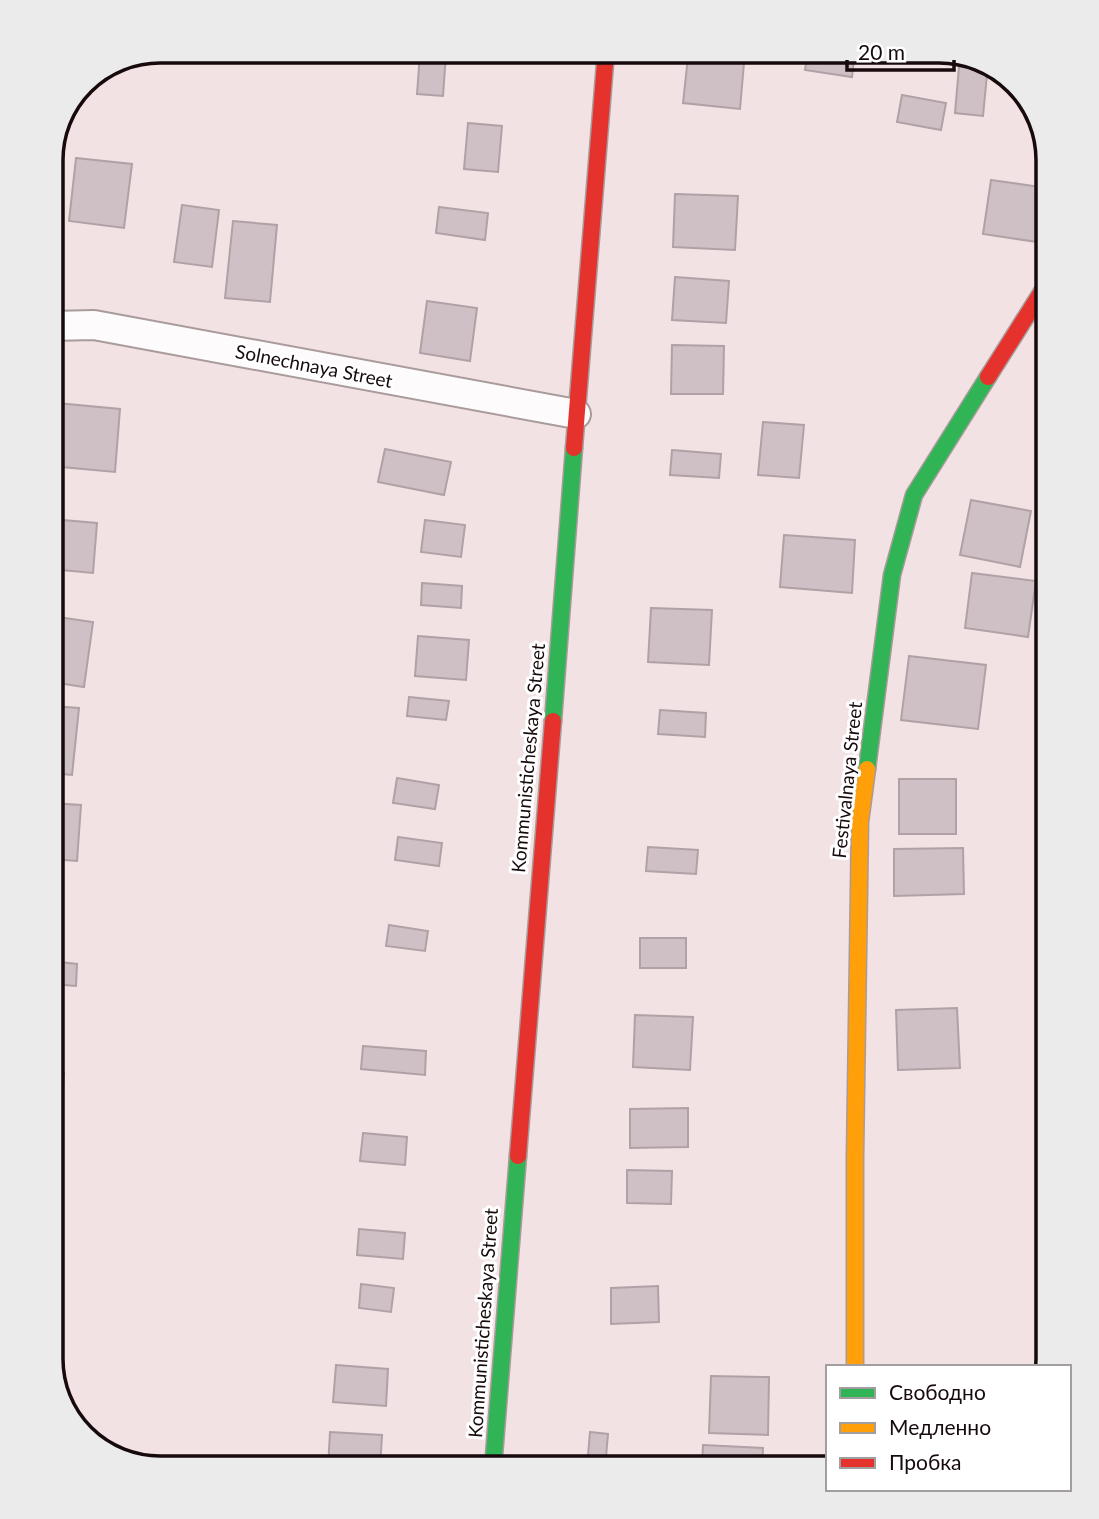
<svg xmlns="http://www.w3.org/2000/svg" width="1099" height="1519" viewBox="0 0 1099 1519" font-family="Lato,sans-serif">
<rect width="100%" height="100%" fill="#f3e2e4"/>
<g fill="#cec0c4" stroke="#afa1a5" stroke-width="2">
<polygon points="808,51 855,51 852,77 805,70"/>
<polygon points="420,53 446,54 443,96 417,94"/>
<polygon points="960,55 988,64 983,116 955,113"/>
<polygon points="688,57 744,63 740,109 683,103"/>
<polygon points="902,95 946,103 941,130 897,122"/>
<polygon points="468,123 502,126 498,172 464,169"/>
<polygon points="76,158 132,164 124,228 69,221"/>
<polygon points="51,165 61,166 56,226 51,226"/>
<polygon points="991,180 1048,188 1048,211 1044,243 983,234"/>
<polygon points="675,194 738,196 735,250 673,247"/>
<polygon points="182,205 219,210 212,267 174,262"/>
<polygon points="439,207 488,213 485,240 436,233"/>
<polygon points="233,221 277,225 270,302 225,298"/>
<polygon points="675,277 729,281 726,323 672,320"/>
<polygon points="427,301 477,308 470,361 420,353"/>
<polygon points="672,345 724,346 723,394 671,394"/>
<polygon points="57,403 120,409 115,472 51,466"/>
<polygon points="763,422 804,425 799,478 758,475"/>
<polygon points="1048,447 1048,483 1044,483"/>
<polygon points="385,449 451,462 444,495 378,482"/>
<polygon points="672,450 721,454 719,478 670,475"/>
<polygon points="971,500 1031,511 1020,567 960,555"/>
<polygon points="51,519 97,523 93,573 51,569"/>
<polygon points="425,520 465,525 461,557 421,552"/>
<polygon points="784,535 855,540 852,593 780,587"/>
<polygon points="972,573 1036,581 1028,637 965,628"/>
<polygon points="422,583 462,586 461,608 421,605"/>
<polygon points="651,608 712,610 709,665 648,662"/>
<polygon points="51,616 93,622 84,687 51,682"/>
<polygon points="418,636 469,640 466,680 415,676"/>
<polygon points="909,656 986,665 978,729 901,720"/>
<polygon points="409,697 449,701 446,720 407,716"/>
<polygon points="51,706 79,708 72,775 51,773"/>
<polygon points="660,710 706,713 705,737 658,734"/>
<polygon points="397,778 439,785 435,809 393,803"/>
<rect x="899" y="779" width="57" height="55"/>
<polygon points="51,803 81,805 77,861 51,859"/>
<polygon points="398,837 442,843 439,866 395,860"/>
<polygon points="648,847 698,850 696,874 646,871"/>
<polygon points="963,848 964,894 894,896 894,849"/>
<polygon points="51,902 63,903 57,954 51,953"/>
<polygon points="389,925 428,931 425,951 386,946"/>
<rect x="640" y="938" width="46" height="30"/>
<polygon points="51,961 77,964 76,986 51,984"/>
<polygon points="957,1008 960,1068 898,1070 896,1010"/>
<polygon points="635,1015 693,1017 690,1070 633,1067"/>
<polygon points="363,1046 426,1051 425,1075 361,1069"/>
<polygon points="51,1072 64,1073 60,1131 51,1131"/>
<polygon points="688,1108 688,1147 630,1148 630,1109"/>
<polygon points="363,1133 407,1137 405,1165 360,1161"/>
<polygon points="627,1170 672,1171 671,1204 627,1203"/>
<polygon points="359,1229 405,1233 403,1259 357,1255"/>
<polygon points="361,1284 394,1288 391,1312 359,1308"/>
<polygon points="658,1286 659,1322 611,1324 611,1288"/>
<polygon points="336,1365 388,1369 386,1406 333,1402"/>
<polygon points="711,1376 769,1377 768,1435 709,1433"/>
<polygon points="330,1432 382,1435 380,1468 328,1468"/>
<polygon points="590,1432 608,1434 605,1468 587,1468"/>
<polygon points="703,1445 763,1448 762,1468 702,1468"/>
</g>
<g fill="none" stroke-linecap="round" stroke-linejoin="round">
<defs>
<polyline id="street" points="51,326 94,325 576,414"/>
<g id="fast">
<polyline points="553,721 574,448"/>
<polyline points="867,769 892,575 914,495 988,377"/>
<polyline points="493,1468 518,1156"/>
</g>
<polyline id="slow" points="855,1367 855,1156 860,822 867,769"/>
<g id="jam">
<polyline points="988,377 1048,282"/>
<polyline points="574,448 606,51"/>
<polyline points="518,1156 553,721"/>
</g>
</defs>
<use href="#street" stroke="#a99b9c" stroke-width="32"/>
<use href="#fast" stroke="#a99b9c" stroke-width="19"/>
<use href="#slow" stroke="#a99b9c" stroke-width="19"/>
<use href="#jam" stroke="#a99b9c" stroke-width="19"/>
<use href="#street" stroke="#fdfbfb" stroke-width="28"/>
<use href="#fast" stroke="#30b455" stroke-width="16"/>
<use href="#slow" stroke="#ff9f0a" stroke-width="16"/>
<use href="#jam" stroke="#e5322d" stroke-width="16"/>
</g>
<g text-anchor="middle" stroke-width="6" stroke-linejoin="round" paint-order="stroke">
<g font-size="19" fill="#170a0c" stroke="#fff">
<text transform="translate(314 366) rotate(11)" y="7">Solnechnaya Street</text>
<text transform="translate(528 758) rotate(-85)" y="7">Kommunisticheskaya Street</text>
<text transform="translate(847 780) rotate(-84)" y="7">Festivalnaya Street</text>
<text transform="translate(483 1323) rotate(-86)" y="7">Kommunisticheskaya Street</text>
</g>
</g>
<path d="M0 0H1099V1519H0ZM160 63H939A97 97 0 0 1 1036 160V1359A97 97 0 0 1 939 1456H160A97 97 0 0 1 63 1359V160A97 97 0 0 1 160 63Z" fill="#ecebec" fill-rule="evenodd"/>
<path fill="none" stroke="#170a0c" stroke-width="3.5" d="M160 63H939A97 97 0 0 1 1036 160V1359A97 97 0 0 1 939 1456H160A97 97 0 0 1 63 1359V160A97 97 0 0 1 160 63Z"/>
<rect x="826" y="1365" width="245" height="126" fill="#ffffff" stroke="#a29d9e" stroke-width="2"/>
<rect x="840" y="1388" width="35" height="10" fill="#30b455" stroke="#a29d9e" stroke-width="2"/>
<text x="889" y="1400" font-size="21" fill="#170a0c">Свободно</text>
<rect x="840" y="1423" width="35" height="10" fill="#ff9f0a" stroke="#a29d9e" stroke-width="2"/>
<text x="889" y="1435" font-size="21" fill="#170a0c">Медленно</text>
<rect x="840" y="1458" width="35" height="10" fill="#e5322d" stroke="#a29d9e" stroke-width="2"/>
<text x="889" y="1470" font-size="21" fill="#170a0c">Пробка</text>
<path d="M847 60v10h107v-10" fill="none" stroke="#170a0c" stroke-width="3.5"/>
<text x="858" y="60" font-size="21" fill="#170a0c" stroke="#ffffff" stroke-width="5" paint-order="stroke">20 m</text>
</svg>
